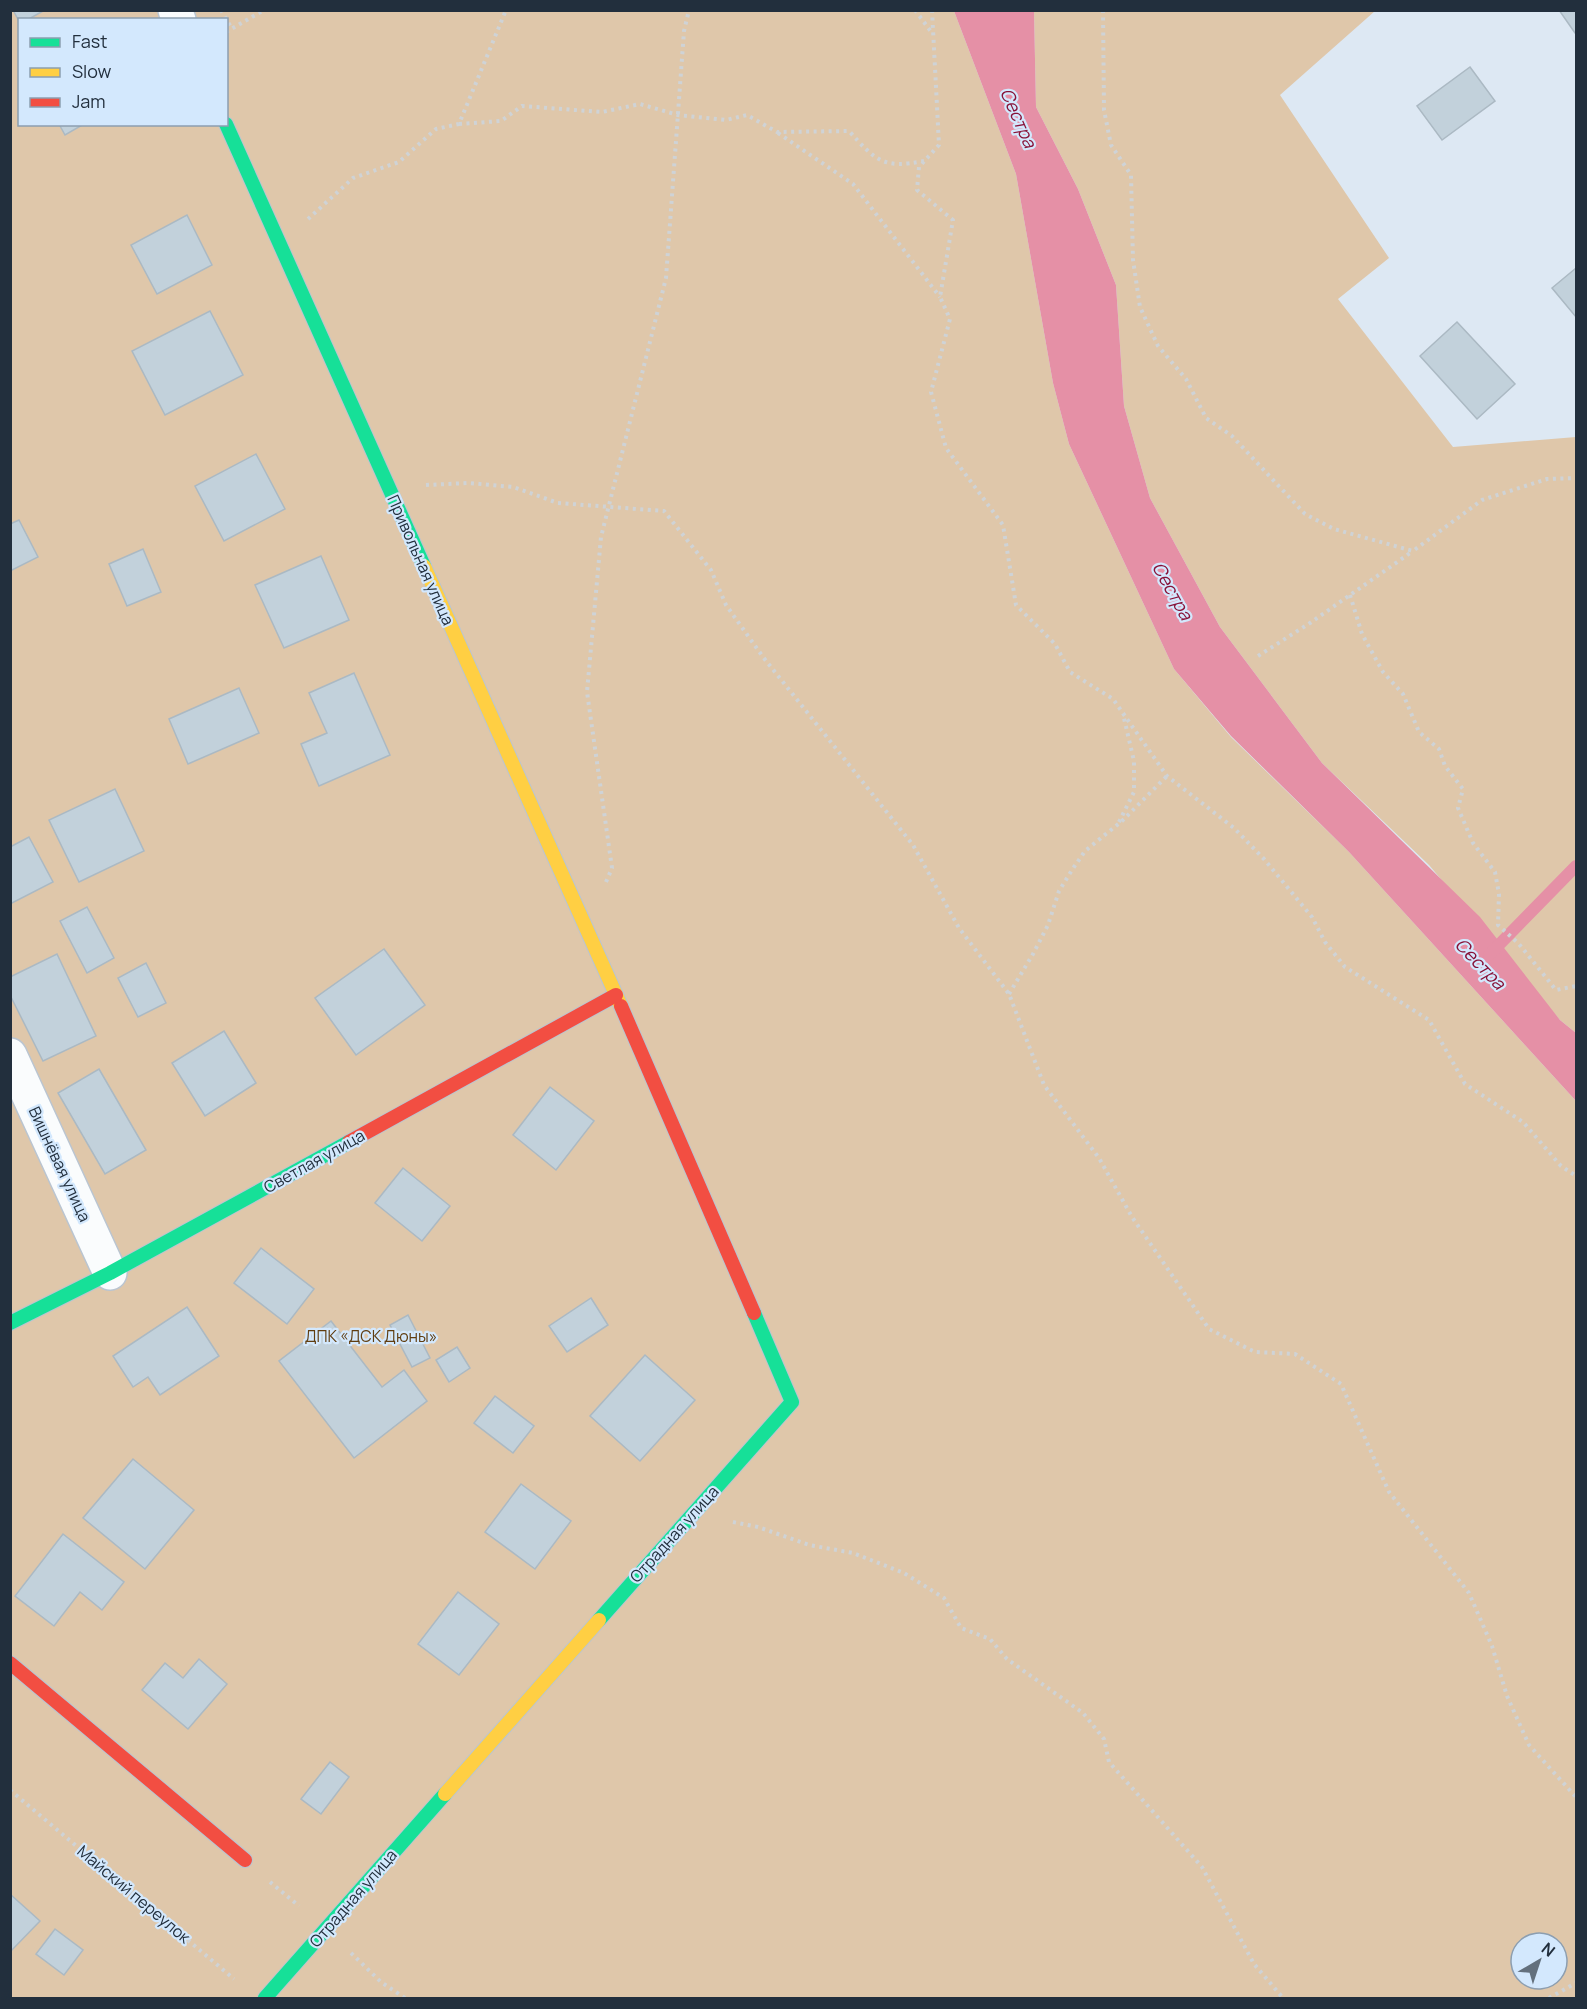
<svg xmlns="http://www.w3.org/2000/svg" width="1587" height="2009" viewBox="0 0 1587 2009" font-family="Manrope,sans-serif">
<rect width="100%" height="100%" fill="#dde8f3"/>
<g fill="#dfc7aa" fill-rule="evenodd">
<path d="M 10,11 L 954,11 L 1016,174 L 1053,383 L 1069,444 L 1174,669 L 1231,737 L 1349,852 L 1576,1101 L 1576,1998 L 11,1998 ZM 20,20 L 226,20 L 226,124 L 20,124 ZM 1521,1943 L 1557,1943 L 1557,1979 L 1521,1979 Z"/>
<polygon points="1034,11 1375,11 1280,95 1389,258 1338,299 1453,447 1576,437 1576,1033 1560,1020 1429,865 1322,763 1220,627 1150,498 1124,406 1116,285 1078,189 1036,107"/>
</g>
<polygon fill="#e590a6" points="954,11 1034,11 1036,107 1078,189 1116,285 1124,406 1150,498 1220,627 1322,763 1480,917 1560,1020 1576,1033 1576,1101 1349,852 1231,736 1174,669 1069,444 1053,383 1016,174"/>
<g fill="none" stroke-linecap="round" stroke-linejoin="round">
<polyline stroke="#e590a6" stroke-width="12" points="1489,955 1576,866"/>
</g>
<g fill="#c2d1db" stroke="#abb9c3" stroke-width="1.5">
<polygon points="13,10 45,10 27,20 20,20 20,23"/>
<polygon points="1559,10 1576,10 1576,33 1575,33"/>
<polygon points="1470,67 1495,101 1442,140 1417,106"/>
<polygon points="59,124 84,124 65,135"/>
<polygon points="187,215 212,265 157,294 131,245"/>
<polygon points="1576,268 1576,317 1552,288"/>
<polygon points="210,311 243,375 165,415 132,351"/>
<polygon points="1457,322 1515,384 1477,419 1420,356"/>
<polygon points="256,454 285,509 224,541 195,486"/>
<polygon points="19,520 38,557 10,571 10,524"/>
<polygon points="143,549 161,592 127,606 109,564"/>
<polygon points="321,556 349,620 284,648 255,585"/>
<polygon points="354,673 390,755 319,786 301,744 327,733 309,693"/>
<polygon points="239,688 259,733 188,764 169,719"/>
<polygon points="115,789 144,851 79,882 49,820"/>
<polygon points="29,837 53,882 10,904 10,847"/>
<polygon points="87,907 114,958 87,973 60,921"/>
<polygon points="384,949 425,1005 356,1055 315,998"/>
<polygon points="57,954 96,1036 43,1061 10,995 10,977"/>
<polygon points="146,963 166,1003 138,1017 118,978"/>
<polygon points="224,1031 256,1083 205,1116 172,1063"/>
<polygon points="99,1069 146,1150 105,1174 58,1093"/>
<polygon points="550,1087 594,1121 556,1170 513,1135"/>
<polygon points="403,1168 450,1206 422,1241 375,1203"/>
<polygon points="261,1248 314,1289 287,1324 234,1283"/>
<polygon points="591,1298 608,1325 567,1352 549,1326"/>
<polygon points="187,1307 219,1356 160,1395 148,1377 133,1387 113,1356"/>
<polygon points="408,1315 430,1358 412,1367 390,1325"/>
<polygon points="331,1321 382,1387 404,1370 427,1401 354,1458 279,1361"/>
<polygon points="457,1347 470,1368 449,1382 436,1360"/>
<polygon points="645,1355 695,1400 640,1461 590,1416"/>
<polygon points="495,1396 534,1426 513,1453 474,1423"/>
<polygon points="133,1459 194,1510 145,1569 83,1518"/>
<polygon points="521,1484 571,1521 535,1569 485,1532"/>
<polygon points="63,1534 124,1582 102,1610 80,1592 54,1626 15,1596"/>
<polygon points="458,1592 499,1624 459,1675 418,1644"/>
<polygon points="199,1659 227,1684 188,1729 142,1690 165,1663 183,1678"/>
<polygon points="330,1762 349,1777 321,1814 301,1799"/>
<polygon points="10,1894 40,1921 10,1952"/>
<polygon points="55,1929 83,1950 64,1975 36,1954"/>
</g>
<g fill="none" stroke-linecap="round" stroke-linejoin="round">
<defs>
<g id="street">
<polyline points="175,10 179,20"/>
<polyline points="10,1055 110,1273"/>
</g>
<g id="fast">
<polyline points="226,124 424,566"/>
<polyline points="10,1323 110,1273 349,1142"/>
<polyline points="599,1620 792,1402 754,1313"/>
<polyline points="265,1998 445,1794"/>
</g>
<g id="slow">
<polyline points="424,566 621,1006"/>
<polyline points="445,1794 599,1620"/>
</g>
<g id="jam">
<polyline points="621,1006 754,1313"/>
<polyline points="349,1142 616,995"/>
<polyline points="10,1663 245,1860"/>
</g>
</defs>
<use href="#street" stroke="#bac5d1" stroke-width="36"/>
<use href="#fast" stroke="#bac5d1" stroke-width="16"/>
<use href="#slow" stroke="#bac5d1" stroke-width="16"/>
<use href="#jam" stroke="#bac5d1" stroke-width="16"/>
<g stroke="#cfd3d6" stroke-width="4" stroke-dasharray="3 4.5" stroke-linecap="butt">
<polyline points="221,10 232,29"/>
<polyline points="915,10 932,33"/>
<polyline points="932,10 939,145 919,167 917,190 953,220 940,297 950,319 931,392 946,448 1003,525 1016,605 1055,644 1070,672 1113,699 1167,776 1234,828 1264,859 1312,917 1325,942 1345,967 1429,1020 1465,1084 1523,1122 1561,1166 1576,1176"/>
<polyline points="1103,10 1104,110 1111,145 1131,175 1133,260 1140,307 1158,346 1186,379 1206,418 1232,436 1305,514 1334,529 1413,551 1482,500 1547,479 1576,478"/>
<polyline points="226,32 264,10"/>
<path d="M 459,124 L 501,121 L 522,106 L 602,112 L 640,104 L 678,115 L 726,120 L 747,115 L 777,132 L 849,131 C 876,161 883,169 924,161"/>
<polyline points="778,133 853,184 940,297"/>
<polyline points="308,219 353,178 399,162 436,129 459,124 506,10"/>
<polyline points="426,485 469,483 513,487 558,503 664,511 711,570 726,605 763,657 913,845 959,928 1009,994 1044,1085 1099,1158 1132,1217 1209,1329 1255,1352 1295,1354 1341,1384 1389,1492 1469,1593 1492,1646 1507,1696 1529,1745 1576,1797"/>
<polyline points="1350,595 1362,634 1383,672 1403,694 1419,732 1439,749 1445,766 1463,789 1458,808 1473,843 1495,872 1499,894 1498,925 1519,944 1556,990 1576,986"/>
<polyline points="1258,656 1310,623 1413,551"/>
<polyline points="1119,822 1134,792 1134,761 1123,714"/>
<polyline points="606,882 612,868 587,692 601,537 666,278 684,31 689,10"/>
<polyline points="1009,994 1033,954 1048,925 1059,891 1072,870 1085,851 1122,821 1167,776"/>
<polyline points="733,1522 758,1527 809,1545 853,1553 904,1573 944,1598 961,1628 990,1639 1007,1659 1083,1713 1104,1739 1109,1762 1202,1867 1254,1964 1283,1998"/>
<polyline points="10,1790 234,1979"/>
<polyline points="270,1882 299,1906"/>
<polyline points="351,1953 381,1982 405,1998"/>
<polyline points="1549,1998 1576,1983"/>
</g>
<use href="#street" stroke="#fafcfd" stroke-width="33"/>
<use href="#fast" stroke="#16e098" stroke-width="14"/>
<use href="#slow" stroke="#ffcf43" stroke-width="14"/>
<use href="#jam" stroke="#f24e42" stroke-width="14"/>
</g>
<g text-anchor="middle" stroke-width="4.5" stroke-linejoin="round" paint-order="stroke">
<g font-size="16" fill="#222f3d" stroke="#d3e8fd">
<text transform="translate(421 560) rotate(66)" y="6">Привольная улица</text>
<text transform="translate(314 1161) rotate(-29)" y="6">Светлая улица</text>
<text transform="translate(60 1164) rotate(65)" y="6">Вишнёвая улица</text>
<text transform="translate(674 1534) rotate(-48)" y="6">Отрадная улица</text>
<text transform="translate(134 1894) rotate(40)" y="6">Майский переулок</text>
<text transform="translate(353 1898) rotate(-49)" y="6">Отрадная улица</text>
</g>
<g font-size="16" fill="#603d10" stroke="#d3e8fd">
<text x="371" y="1342">ДПК «ДСК Дюны»</text>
</g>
<g font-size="18" font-style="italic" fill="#881238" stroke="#d3e8fd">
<text transform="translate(1018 118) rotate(66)" y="6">Сестра</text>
<text transform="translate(1172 591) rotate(61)" y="6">Сестра</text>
<text transform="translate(1480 964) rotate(46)" y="6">Сестра</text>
</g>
</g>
<rect width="1587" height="2009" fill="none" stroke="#222f3d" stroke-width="24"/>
<rect x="18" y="18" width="210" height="108" fill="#d3e8fd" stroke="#8c9eb0" stroke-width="1.5"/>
<rect x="30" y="38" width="30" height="9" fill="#16e098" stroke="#8c9eb0" stroke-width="1.5"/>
<text x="72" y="48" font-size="18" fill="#222f3d">Fast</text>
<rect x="30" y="68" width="30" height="9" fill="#ffcf43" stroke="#8c9eb0" stroke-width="1.5"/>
<text x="72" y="78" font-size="18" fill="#222f3d">Slow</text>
<rect x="30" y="98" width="30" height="9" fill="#f24e42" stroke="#8c9eb0" stroke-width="1.5"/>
<text x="72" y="108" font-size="18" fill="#222f3d">Jam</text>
<g transform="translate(1539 1961) rotate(39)"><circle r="28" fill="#d3e8fd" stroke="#8c9eb0" stroke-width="1.5"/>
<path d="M0-4.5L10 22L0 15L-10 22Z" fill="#63707d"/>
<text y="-9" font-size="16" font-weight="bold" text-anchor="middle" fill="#222f3d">N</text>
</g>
</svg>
